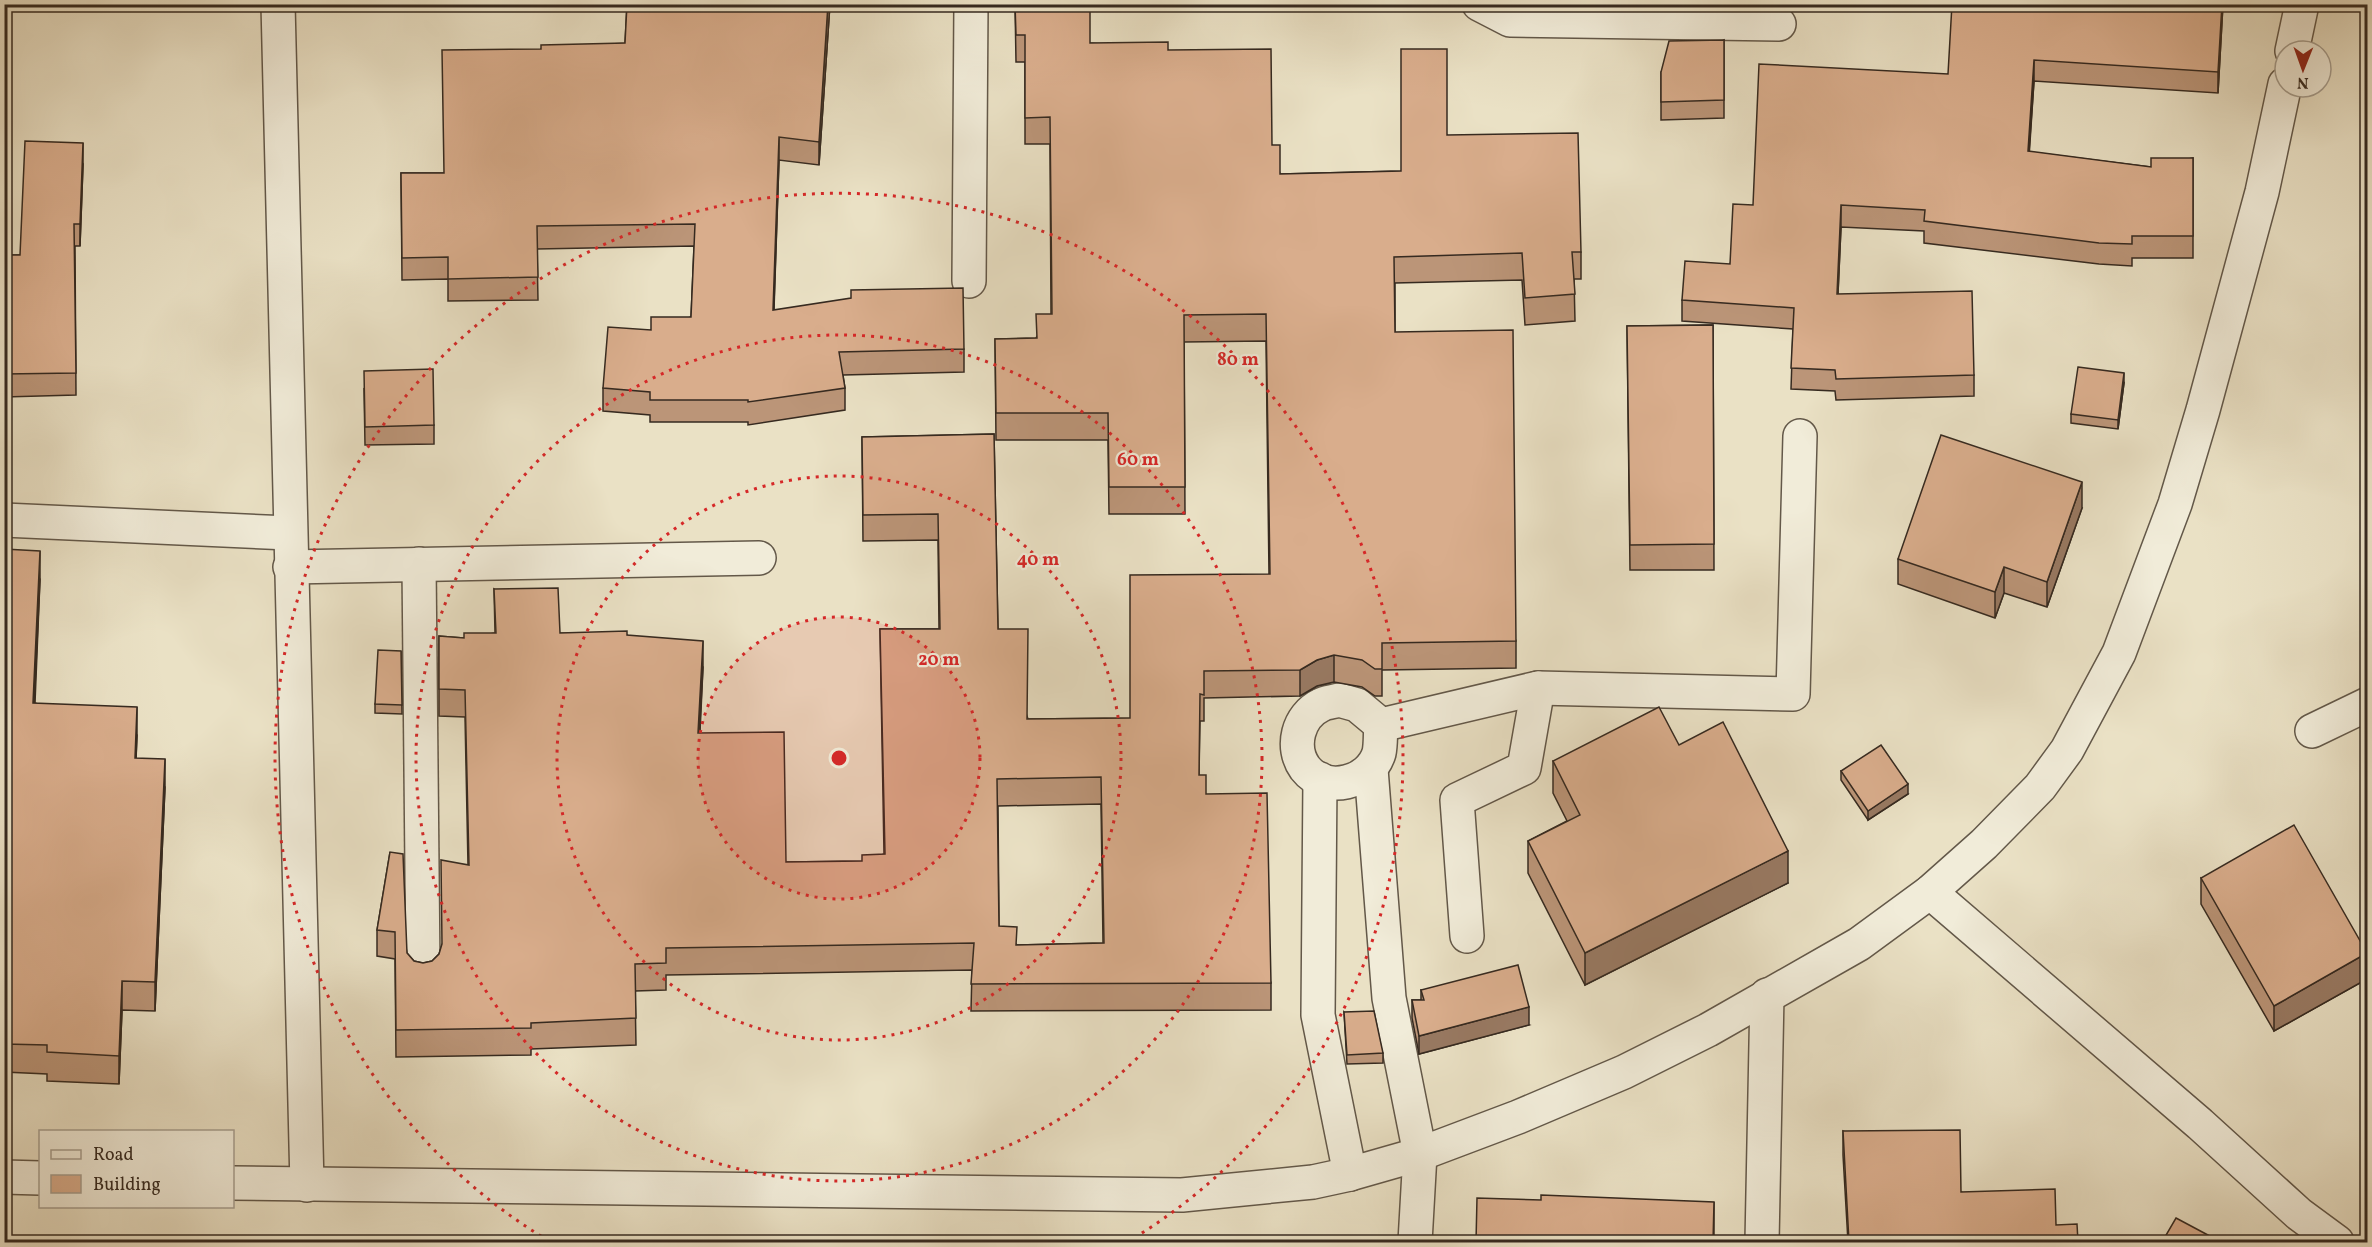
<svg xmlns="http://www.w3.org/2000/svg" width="2372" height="1247" viewBox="0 0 2372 1247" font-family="Vollkorn,serif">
<rect width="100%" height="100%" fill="#eae1c5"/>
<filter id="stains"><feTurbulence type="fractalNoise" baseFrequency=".00333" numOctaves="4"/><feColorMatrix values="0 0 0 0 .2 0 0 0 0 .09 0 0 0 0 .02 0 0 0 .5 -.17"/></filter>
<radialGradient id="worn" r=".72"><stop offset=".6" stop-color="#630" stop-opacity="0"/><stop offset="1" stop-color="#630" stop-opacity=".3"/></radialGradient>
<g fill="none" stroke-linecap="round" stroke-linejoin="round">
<defs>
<g id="minor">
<polyline points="278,4 307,1185"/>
<polyline points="1479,4 1510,20 1779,24"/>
<polyline points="2292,51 2302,4"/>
<polyline points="969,281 971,4"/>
<polyline points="4,520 289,533"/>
<polyline points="419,564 423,971"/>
<polyline points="290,567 759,558"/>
<path d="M 1339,700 L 1357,705 L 1381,725 C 1380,734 1381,744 1379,753 C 1370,783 1326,795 1305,768 C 1290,747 1298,716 1321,705 C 1326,702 1333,702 1339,700 Z"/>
<polyline points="1381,725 1538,688 1793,694 1800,436"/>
<polyline points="2312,731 2368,704"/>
<polyline points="1371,769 1389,998 1420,1154 1415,1242"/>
<polyline points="1320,779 1318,1015 1350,1174"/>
<polyline points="1930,892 2200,1124 2299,1214 2337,1242"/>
<polyline points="1467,936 1457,800 1524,768 1538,688"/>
<polyline points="4,1177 40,1178"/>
<polyline points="232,1183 1182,1195 1313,1182 1350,1174 1420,1154 1518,1117 1624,1072 1708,1030 1859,944 1930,892 1984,844 2040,787 2067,750 2119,653 2175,504 2203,410 2262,192 2285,84"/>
<polyline points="1762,1242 1767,995"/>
</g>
</defs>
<use href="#minor" stroke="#635849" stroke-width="36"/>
<use href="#minor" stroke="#f1ecd9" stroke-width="33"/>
</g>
<g fill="#bb9578" stroke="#362a20" stroke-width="1.5" fill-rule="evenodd">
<polygon points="627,4 830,4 819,165 779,160 774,310 964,349 964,372 843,375 845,388 845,410 748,425 748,422 650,422 650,415 603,411 603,388 651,330 691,317 694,246 537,249 538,300 448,301 448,279 402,280 401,173 444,173 541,49 625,43"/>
<path d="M 1015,4 L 1090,43 L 1168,50 L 1272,145 L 1280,174 L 1401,171 L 1447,135 L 1581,252 L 1581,279 L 1574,279 L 1575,321 L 1525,325 L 1522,280 L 1395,283 L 1395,332 L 1516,641 L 1516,668 L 1382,670 L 1382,696 L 1375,696 L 1362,687 L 1334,682 L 1317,686 L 1300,696 L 1204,698 L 1204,721 L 1200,721 L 1199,775 L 1271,983 L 1271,1010 L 971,1011 L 972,970 L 666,975 L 666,990 L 635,991 L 636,1045 L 531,1049 L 531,1055 L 396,1057 L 395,959 L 377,956 L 377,930 L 390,852 L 407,953 L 414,961 L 423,963 L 432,961 L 439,954 L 468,865 L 465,717 L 439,716 L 439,636 L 464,638 L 495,633 L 494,589 L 560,633 L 627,635 L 703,667 L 700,733 L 786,862 L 862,861 L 884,854 L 880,629 L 939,629 L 938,540 L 863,541 L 862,437 L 994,434 L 998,629 L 1028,719 L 1130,718 L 1269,574 L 1266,341 L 1184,342 L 1185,514 L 1109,514 L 1108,440 L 996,440 L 995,339 L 1036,338 L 1051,314 L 1050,144 L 1025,144 L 1025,62 L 1016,62 ZM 1101,804 L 1103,943 L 1017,945 L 999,926 L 998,806 Z"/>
<polygon points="2223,4 2218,93 2034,81 2029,152 2151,167 2193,158 2193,258 2132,258 2132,266 2099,264 1924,243 1924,231 1841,227 1838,294 1974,375 1974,396 1836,400 1835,391 1791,389 1793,329 1682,321 1682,300 1730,264 1753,205 1948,74"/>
<polygon points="1724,40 1724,118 1661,120 1661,72"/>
<polygon points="83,165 80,246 75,246 76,395 4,397 4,255 20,255"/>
<polygon points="1713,325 1714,570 1630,570 1627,326"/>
<polygon points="2124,383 2118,429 2071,423 2071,414"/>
<polygon points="364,389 434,425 434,444 365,445"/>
<polygon points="2082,508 2047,607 2004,593 1995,618 1898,584 1898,559"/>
<polygon points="4,549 40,579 35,703 137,735 136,758 165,787 155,1011 122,1010 119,1084 47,1081 47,1074 4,1072"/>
<polygon points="401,651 402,714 375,713 375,704"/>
<polygon points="1679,745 1788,883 1585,985 1528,873 1528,841 1567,821 1553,793 1553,761"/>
<polygon points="1841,771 1908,794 1868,820 1841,780"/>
<polygon points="2201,878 2367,979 2274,1031 2201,904"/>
<polygon points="1421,990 1529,1025 1419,1054 1412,1018 1412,1000 1421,1000"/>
<polygon points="1344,1012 1383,1053 1383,1063 1347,1064"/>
<polygon points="1843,1131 1961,1192 2056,1225 2078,1242 1848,1242 1843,1155"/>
</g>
<g fill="#987962" stroke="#362a20" stroke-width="1.5">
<polygon points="828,4 830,4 819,165 819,142"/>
<polygon points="2222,4 2223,4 2218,93 2218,72"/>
<polygon points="2034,60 2034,81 2028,173 2028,151"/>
<polygon points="779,137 779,160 773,333 773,310"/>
<polygon points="83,143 83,165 80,246 80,224"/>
<polygon points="1841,205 1841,227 1837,315 1837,294"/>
<polygon points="2124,373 2124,383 2118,429 2118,420"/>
<polygon points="2082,482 2082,508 2047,607 2047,582"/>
<polygon points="40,551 40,579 33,731 33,703"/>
<polygon points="2004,567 2004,593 1995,618 1995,592"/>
<polygon points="703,641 703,667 698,760 698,733"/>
<polygon points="1334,655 1334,682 1317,686 1300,696 1300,670 1317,660"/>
<polygon points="137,707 137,735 135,786 135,758"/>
<polygon points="165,759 165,787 155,1011 155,982"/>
<polygon points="1908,784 1908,794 1868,820 1868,811"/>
<polygon points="1788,851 1788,883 1585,985 1585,953"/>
<polygon points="2367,953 2367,979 2274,1031 2274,1006"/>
<polygon points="122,981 122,1010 119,1084 119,1056"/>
<polygon points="1529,1007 1529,1025 1419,1054 1419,1036"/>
<polygon points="1714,1202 1714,1242 1713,1242"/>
</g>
<g fill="#d9ad8c" stroke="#362a20" stroke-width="1.5" fill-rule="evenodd">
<polygon points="627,4 828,4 819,142 779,137 773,310 851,298 851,290 963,288 964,349 839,352 845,388 748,402 748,400 650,400 650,392 603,388 608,327 651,330 651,317 691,317 695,224 537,226 538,277 448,279 448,257 402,258 401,173 444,173 442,50 541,49 541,45 625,43"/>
<path d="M 1015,4 L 1090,4 L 1090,43 L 1168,42 L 1168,50 L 1271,49 L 1272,145 L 1280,145 L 1280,174 L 1401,171 L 1401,49 L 1447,49 L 1447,135 L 1578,133 L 1581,252 L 1572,252 L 1575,294 L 1525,298 L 1522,253 L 1394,257 L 1395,332 L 1513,330 L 1516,641 L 1382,643 L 1382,669 L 1375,669 L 1362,660 L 1334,655 L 1317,660 L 1300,670 L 1204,671 L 1204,695 L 1200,694 L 1199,775 L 1206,775 L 1206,794 L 1267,793 L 1271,983 L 971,984 L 974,943 L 666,948 L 666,963 L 635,964 L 636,1018 L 531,1023 L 531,1028 L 396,1030 L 395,932 L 377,930 L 390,852 L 403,854 L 407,953 L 414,961 L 423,963 L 432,961 L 439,954 L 442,944 L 441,860 L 469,865 L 465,690 L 439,689 L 439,636 L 464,638 L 464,633 L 496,633 L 494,589 L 558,588 L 560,633 L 627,631 L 627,635 L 703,641 L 698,733 L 784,732 L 786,862 L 862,861 L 862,855 L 885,854 L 880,629 L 940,629 L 938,514 L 863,515 L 862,437 L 994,434 L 998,629 L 1028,629 L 1027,719 L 1130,718 L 1130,575 L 1270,574 L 1266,314 L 1184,315 L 1185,487 L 1109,487 L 1108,413 L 996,413 L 995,339 L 1037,338 L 1036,314 L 1052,314 L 1050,117 L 1025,118 L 1025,35 L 1016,35 ZM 1101,777 L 1104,943 L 1016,945 L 1017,927 L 999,926 L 997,779 Z"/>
<polygon points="1952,4 2222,4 2218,72 2034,60 2028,151 2151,167 2151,158 2193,158 2193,236 2132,236 2132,244 2099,243 1924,221 1925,210 1841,205 1837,294 1972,291 1974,375 1836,379 1835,370 1791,368 1794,308 1682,300 1685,261 1730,264 1733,204 1753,205 1759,64 1948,74"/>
<polygon points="1724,40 1724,100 1661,102 1661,72 1669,41"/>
<polygon points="25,141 83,143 80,224 74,224 76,373 4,374 4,255 20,255"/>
<polygon points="1713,325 1714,544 1630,545 1627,326"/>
<polygon points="2078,367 2124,373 2118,420 2071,414"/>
<polygon points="433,369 434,425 365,427 364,371"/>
<polygon points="1941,435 2082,482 2047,582 2004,567 1995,592 1898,559"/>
<polygon points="4,549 40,551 33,703 137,707 135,758 165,759 155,982 122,981 119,1056 47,1052 47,1045 4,1044"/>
<polygon points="378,650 401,651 402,705 375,704"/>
<polygon points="1659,707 1679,745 1723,722 1788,851 1585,953 1528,841 1580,815 1553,761"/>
<polygon points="1881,745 1908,784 1868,811 1841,771"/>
<polygon points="2294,825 2367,953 2274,1006 2201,878"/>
<polygon points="1518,965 1529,1007 1419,1036 1412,1000 1424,1000 1421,990"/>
<polygon points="1374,1011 1383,1053 1347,1055 1344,1012"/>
<polygon points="1960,1130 1961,1192 2055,1189 2056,1225 2077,1224 2078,1242 1849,1242 1843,1131"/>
<polygon points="1541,1195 1714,1202 1713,1242 1476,1242 1477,1198 1541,1200"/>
<polygon points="2176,1218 2221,1242 2162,1242"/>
</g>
<circle cx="839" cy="758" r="141" fill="#d62828" fill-opacity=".12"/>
<g fill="none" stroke="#d62828" stroke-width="3" stroke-dasharray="3 6">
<circle cx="839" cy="758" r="141"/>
<circle cx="839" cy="758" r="282"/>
<circle cx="839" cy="758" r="423"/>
<path d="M549 1241A564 564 0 1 1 1129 1241"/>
</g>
<circle cx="839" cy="758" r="9" fill="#d62828" stroke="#f1ecd9" stroke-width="3"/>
<g font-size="18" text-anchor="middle" font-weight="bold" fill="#d62828" stroke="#f1ecd9" stroke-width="4.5" stroke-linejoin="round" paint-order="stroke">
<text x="1238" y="365">80 m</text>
<text x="1138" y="465">60 m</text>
<text x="1038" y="565">40 m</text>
<text x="939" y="665">20 m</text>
</g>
<rect width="2372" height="1247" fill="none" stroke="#eae1c5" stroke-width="24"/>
<rect x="6" y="6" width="2360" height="1235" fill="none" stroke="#362a20" stroke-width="3"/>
<rect x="12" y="12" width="2348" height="1223" fill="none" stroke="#362a20" stroke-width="1.5"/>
<rect x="39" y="1130" width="195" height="78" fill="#f1ecd9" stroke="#a69e8f" stroke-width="1.5"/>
<rect x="51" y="1150" width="30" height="9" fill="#f1ecd9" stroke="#a69e8f" stroke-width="1.5"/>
<text x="93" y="1160" font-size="18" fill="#362a20">Road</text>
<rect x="51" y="1175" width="30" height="18" fill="#d9ad8c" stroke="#a69e8f" stroke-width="1.5"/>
<text x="93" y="1190" font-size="18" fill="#362a20">Building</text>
<g transform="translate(2303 69) rotate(181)"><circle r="28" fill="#f1ecd9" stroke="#a69e8f" stroke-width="1.5"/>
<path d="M0-4.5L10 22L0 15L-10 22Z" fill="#8f2418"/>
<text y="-9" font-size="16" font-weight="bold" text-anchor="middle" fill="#362a20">N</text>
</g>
<rect width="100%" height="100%" filter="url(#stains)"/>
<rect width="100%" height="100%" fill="url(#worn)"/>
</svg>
